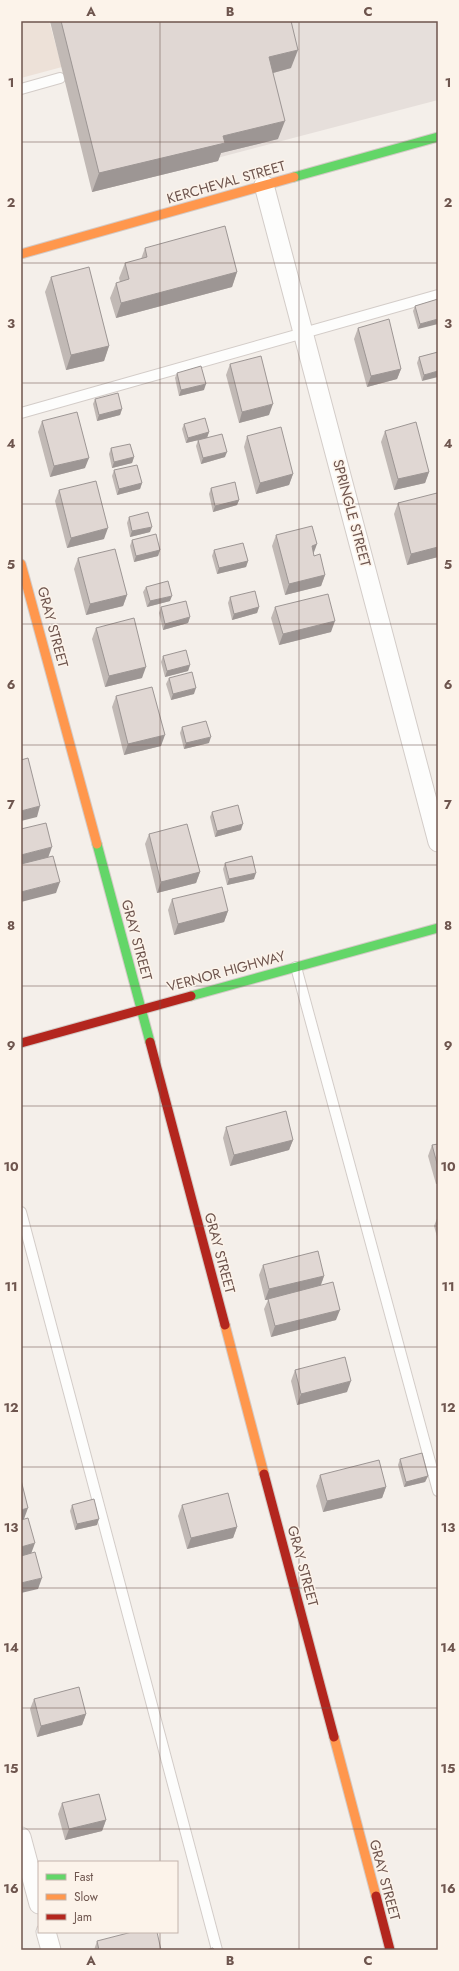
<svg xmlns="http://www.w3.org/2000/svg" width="459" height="1971" viewBox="0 0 459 1971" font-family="Jost,sans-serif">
<rect width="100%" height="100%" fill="#f4efea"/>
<polygon fill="#ede1d8" points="21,21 49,21 62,67 21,78"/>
<polygon fill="#e6dfdb" points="50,21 438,21 438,100 95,190"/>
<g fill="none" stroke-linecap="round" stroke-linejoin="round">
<defs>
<g id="lane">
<polyline points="21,89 60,78"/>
<polyline points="21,413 438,295"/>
<polyline points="296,967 438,1491"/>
<polyline points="21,1212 217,1950"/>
</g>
<g id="street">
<polyline points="264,185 438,842"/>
<polyline points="21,1837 39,1904"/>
<polyline points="46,1932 51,1950"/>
</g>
<g id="fast">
<polyline points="294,177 438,137"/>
<polyline points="97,844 150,1042"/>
<polyline points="191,996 438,928"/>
</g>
<g id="slow">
<polyline points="21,254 294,177"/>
<polyline points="21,564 97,844"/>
<polyline points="225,1325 264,1474"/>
<polyline points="334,1737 376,1896"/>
</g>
<g id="jam">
<polyline points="150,1042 225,1325"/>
<polyline points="21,1043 191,996"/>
<polyline points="264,1474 334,1737"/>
<polyline points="376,1896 390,1950"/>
</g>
</defs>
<use href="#lane" stroke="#d3ccc8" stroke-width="12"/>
<use href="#street" stroke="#d3ccc8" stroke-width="21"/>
<use href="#fast" stroke="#d3cac6" stroke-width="11"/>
<use href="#slow" stroke="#d3cac6" stroke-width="11"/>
<use href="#jam" stroke="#d3cac6" stroke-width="11"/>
<use href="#lane" stroke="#fdfdfc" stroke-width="10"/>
<use href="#street" stroke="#fdfdfc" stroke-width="19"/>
<use href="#fast" stroke="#63d668" stroke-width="9"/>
<use href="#slow" stroke="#ff974d" stroke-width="9"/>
<use href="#jam" stroke="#b3261e" stroke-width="9"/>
</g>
<g fill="#c1b9b5">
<polygon points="50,21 291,21 291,68 273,73 278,139 221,153 218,161 92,192"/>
<polygon points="145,248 237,272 232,287 116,318 110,298 116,283 120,282 119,278 125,263 141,259"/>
<polygon points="51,277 109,346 104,361 66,370 45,292"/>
<polygon points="438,299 418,329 413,311 415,306"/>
<polygon points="358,328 401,369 397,379 367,387 354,339"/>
<polygon points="438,352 422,381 417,363 419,357"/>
<polygon points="230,364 269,415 239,423 226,375"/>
<polygon points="177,373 204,390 179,396 175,378"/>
<polygon points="95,399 122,409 120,415 97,421 93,404"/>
<polygon points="42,421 85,468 50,477 38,432"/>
<polygon points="184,424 209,432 207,437 225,457 201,464 196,446 198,440 186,443 182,429"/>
<polygon points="385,431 429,472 425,483 394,490 381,442"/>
<polygon points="247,436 293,474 289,485 256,494 244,447"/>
<polygon points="111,448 134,457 132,463 112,468 109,454"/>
<polygon points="114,470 142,483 140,489 117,495 112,476"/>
<polygon points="211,488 239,500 237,505 213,512 209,494"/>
<polygon points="59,490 104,539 67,548 55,501"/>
<polygon points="438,496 438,557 407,565 394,514 398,503"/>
<polygon points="129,517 150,532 130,537 127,523"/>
<polygon points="276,535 313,554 325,575 321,586 285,595 272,546"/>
<polygon points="132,540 160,550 158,556 134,562 130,546"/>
<polygon points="214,550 248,561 246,567 217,574 212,556"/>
<polygon points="78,558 127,595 123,606 86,615 74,569"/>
<polygon points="146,587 170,601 147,607 143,592"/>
<polygon points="230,597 259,607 257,613 232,620 228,603"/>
<polygon points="161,607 190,617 188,623 163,630 159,613"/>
<polygon points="275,607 331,632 279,645 271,618"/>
<polygon points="96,628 142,678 105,687 92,639"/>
<polygon points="163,656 190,665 188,671 165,677 161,662"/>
<polygon points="169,678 194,694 171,700 166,684"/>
<polygon points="116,696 161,746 124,755 112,707"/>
<polygon points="182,727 209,743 184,749 180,733"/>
<polygon points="212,812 241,830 215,837 210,817"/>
<polygon points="149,834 200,872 196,883 157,893 145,844"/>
<polygon points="225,863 254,879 227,885 223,869"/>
<polygon points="172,899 228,911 224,922 174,935 168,910"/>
<polygon points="226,1127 293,1140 289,1150 230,1166 223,1138"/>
<polygon points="438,1144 438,1183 436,1184 428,1156 432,1145"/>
<polygon points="438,1216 438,1240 434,1226"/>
<polygon points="263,1265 324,1276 321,1285 336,1320 271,1337 264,1309 268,1300 265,1300 259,1275"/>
<polygon points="295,1370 347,1392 297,1405 291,1381"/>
<polygon points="400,1459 428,1476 425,1482 404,1487 398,1465"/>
<polygon points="320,1475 386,1487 382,1498 323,1512 316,1486"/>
<polygon points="72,1505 97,1525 75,1530 70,1511"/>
<polygon points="182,1505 237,1527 233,1538 187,1549 178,1516"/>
<polygon points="34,1699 86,1714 82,1725 37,1737 30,1709"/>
<polygon points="62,1803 106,1820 102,1831 65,1840 58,1814"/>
<polygon points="97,1941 161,1950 94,1950"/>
</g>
<g fill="#9d9694">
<polygon points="298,50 291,68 262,76 269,57"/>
<polygon points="285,121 278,139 221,153 218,161 92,192 99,173 223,136"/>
<polygon points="237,272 232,287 116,318 121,303"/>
<polygon points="438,319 438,324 418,329 420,324"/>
<polygon points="109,346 104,361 66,370 71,355"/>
<polygon points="401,369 397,379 367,387 371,376"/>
<polygon points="438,371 438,377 422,381 424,375"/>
<polygon points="206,384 204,390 179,396 181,390"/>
<polygon points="273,404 269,415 239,423 242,412"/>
<polygon points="122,409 120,415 97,421 99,415"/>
<polygon points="209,432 207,438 186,443 188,438"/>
<polygon points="227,452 225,457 201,464 203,458"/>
<polygon points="134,457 132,463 112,468 114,462"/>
<polygon points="89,458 85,468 50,477 54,466"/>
<polygon points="429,472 425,483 394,490 398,479"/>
<polygon points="293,474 289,485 256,494 260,483"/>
<polygon points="142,483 140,489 117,495 119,489"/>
<polygon points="239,500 237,505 213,512 215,506"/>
<polygon points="152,527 150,532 130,537 132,531"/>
<polygon points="108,528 104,539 67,548 71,538"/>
<polygon points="317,544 313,555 312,546"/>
<polygon points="438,547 438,557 407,565 411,554"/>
<polygon points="160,550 158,556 134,562 136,556"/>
<polygon points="248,561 246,567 217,574 219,568"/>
<polygon points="325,575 321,586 285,595 289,584"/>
<polygon points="127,595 123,606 86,615 90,604"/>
<polygon points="172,596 170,601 147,607 150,601"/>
<polygon points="259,607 257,613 232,620 234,614"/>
<polygon points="190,617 188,623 163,630 165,624"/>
<polygon points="335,621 331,632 279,645 283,634"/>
<polygon points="190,665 188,671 165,677 167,671"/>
<polygon points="146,667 142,678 105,687 109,676"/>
<polygon points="196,688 194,694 171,700 173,694"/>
<polygon points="165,735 161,746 124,755 128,744"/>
<polygon points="211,737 209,743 184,749 186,743"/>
<polygon points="40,806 37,817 21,821 21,811"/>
<polygon points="243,824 241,830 215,837 217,831"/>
<polygon points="52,847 48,858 21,865 21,855"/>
<polygon points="200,872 196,883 157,893 161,882"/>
<polygon points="256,873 254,879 227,885 229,879"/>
<polygon points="60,882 56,893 21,902 21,892"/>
<polygon points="228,911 224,922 174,935 178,924"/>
<polygon points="293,1140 289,1150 230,1166 234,1155"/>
<polygon points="438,1177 438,1183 436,1184"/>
<polygon points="324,1276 320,1287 265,1300 269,1289"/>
<polygon points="340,1310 336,1320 271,1337 275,1326"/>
<polygon points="351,1381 347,1392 297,1405 301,1394"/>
<polygon points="428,1476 425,1482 404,1487 406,1482"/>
<polygon points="386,1487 382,1498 323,1512 327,1501"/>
<polygon points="28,1508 24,1519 21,1520 21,1510"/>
<polygon points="99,1519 97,1525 75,1530 77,1524"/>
<polygon points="237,1527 233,1538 187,1549 191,1538"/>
<polygon points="35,1543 31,1554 21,1557 21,1547"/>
<polygon points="42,1578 38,1589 21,1593 21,1583"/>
<polygon points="86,1714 82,1725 37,1737 41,1726"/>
<polygon points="106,1820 102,1831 65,1840 69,1829"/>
</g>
<g fill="#e0d7d3" stroke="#9d9694">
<polygon points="61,21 291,21 298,50 269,57 285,121 223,136 225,143 99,173"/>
<polygon points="225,226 237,272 121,303 116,283 129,279 125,263 147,257 145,248"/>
<polygon points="89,267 109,346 71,355 51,277"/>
<polygon points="438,299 438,319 420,324 415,306"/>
<polygon points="389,319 401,369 371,376 358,328"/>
<polygon points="438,352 438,371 424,375 419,357"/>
<polygon points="261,356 273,404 242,412 230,364"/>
<polygon points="201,366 206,384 181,390 177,373"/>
<polygon points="118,393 122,409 99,415 95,399"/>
<polygon points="77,412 89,458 54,466 42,421"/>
<polygon points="205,418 209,432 188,438 184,424"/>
<polygon points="416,422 429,472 398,479 385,431"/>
<polygon points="281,427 293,474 260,483 247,436"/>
<polygon points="222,434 227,452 203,458 198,440"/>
<polygon points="130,444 134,457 114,462 111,448"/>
<polygon points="137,465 142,483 119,489 114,470"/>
<polygon points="96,481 108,528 71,538 59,490"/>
<polygon points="235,482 239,500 215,506 211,488"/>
<polygon points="437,493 438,496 438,547 411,554 398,503"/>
<polygon points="148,512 152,527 132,531 129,517"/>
<polygon points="312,526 317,544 312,546 314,556 320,554 325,575 289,584 276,535"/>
<polygon points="156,534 160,550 136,556 132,540"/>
<polygon points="243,543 248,561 219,568 214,550"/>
<polygon points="115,549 127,595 90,604 78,558"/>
<polygon points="168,581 172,596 150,601 146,587"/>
<polygon points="255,591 259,607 234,614 230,597"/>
<polygon points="328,594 335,621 283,634 275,607"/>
<polygon points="186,601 190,617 165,624 161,607"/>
<polygon points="134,618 146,667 109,676 96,628"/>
<polygon points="186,650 190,665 167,671 163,656"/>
<polygon points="192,672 196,688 173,694 169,678"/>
<polygon points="152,687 165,735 128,744 116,696"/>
<polygon points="206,721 211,737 186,743 182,727"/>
<polygon points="28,758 40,806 21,811 21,760"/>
<polygon points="238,805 243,824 217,831 212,812"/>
<polygon points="46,823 52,847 21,855 21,829"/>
<polygon points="187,824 200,872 161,882 149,834"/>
<polygon points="53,856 60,882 21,892 21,864"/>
<polygon points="252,856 256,873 229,879 225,863"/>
<polygon points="222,887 228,911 178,924 172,899"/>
<polygon points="286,1111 293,1140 234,1155 226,1127"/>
<polygon points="438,1144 438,1167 432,1145"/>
<polygon points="318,1251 324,1276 269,1289 263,1265"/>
<polygon points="333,1282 340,1310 275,1326 268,1299"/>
<polygon points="345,1357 351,1381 301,1394 295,1370"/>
<polygon points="422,1453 428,1476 406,1482 400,1459"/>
<polygon points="379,1460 386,1487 327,1501 320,1475"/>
<polygon points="21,1480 28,1508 21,1510"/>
<polygon points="228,1493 237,1527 191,1538 182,1505"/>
<polygon points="94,1499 99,1519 77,1524 72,1505"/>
<polygon points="28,1518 35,1543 21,1547 21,1520"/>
<polygon points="35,1552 42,1578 21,1583 21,1556"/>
<polygon points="79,1687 86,1714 41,1726 34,1699"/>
<polygon points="99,1794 106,1820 69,1829 62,1803"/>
<polygon points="132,1932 157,1932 161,1950 99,1950 97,1941"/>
<polygon points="213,1948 214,1950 206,1950"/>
</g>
<path fill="none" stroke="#6e554e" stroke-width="1" stroke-opacity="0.55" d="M 160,21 L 160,1862M 299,21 L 299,1950M 21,142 L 438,142M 21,263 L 438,263M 21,383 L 438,383M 21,504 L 438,504M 21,624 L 438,624M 21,745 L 438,745M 21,865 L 438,865M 21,986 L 438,986M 21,1106 L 438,1106M 21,1226 L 438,1226M 21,1347 L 438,1347M 21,1467 L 438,1467M 21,1588 L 438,1588M 21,1708 L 438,1708M 21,1829 L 438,1829M 160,1932 L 160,1950"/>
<g text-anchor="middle" stroke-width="3" stroke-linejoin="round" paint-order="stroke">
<g font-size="14" fill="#6e554e" stroke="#fcf3ea">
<text transform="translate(226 182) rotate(-16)" y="5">KERCHEVAL STREET</text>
<text transform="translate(352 513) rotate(75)" y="5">SPRINGLE STREET</text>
<text transform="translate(53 627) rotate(75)" y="5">GRAY STREET</text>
<text transform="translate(137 940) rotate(75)" y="5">GRAY STREET</text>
<text transform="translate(226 971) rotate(-15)" y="5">VERNOR HIGHWAY</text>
<text transform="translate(220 1253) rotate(75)" y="5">GRAY STREET</text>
<text transform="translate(303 1566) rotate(75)" y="5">GRAY STREET</text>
<text transform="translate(385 1880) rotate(75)" y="5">GRAY STREET</text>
</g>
</g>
<rect width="459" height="1971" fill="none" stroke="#fcf3ea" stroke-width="44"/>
<rect x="38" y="1861" width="140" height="72" fill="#fcf3ea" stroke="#c3b4ac"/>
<rect x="46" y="1874" width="20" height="6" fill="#63d668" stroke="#c3b4ac"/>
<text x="74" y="1881" font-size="12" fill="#6e554e">Fast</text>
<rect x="46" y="1894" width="20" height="6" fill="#ff974d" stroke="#c3b4ac"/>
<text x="74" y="1901" font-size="12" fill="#6e554e">Slow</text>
<rect x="46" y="1914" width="20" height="6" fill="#b3261e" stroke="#c3b4ac"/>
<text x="74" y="1921" font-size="12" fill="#6e554e">Jam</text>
<rect x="22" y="22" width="415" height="1927" fill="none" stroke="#6e554e" stroke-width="1.5"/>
<g font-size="13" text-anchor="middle" font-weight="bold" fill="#6e554e">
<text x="91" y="16">A</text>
<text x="230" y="16">B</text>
<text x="368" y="16">C</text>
<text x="11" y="87">1</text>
<text x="448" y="87">1</text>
<text x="11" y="207">2</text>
<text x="448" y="207">2</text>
<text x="11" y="328">3</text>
<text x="448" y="328">3</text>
<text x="11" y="448">4</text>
<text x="448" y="448">4</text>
<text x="11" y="569">5</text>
<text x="448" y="569">5</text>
<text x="11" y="689">6</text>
<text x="448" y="689">6</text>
<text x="11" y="809">7</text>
<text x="448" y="809">7</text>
<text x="11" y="930">8</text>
<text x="448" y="930">8</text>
<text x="11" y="1050">9</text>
<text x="448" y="1050">9</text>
<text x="11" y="1171">10</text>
<text x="448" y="1171">10</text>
<text x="11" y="1291">11</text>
<text x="448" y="1291">11</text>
<text x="11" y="1412">12</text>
<text x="448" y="1412">12</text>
<text x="11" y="1532">13</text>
<text x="448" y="1532">13</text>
<text x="11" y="1652">14</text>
<text x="448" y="1652">14</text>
<text x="11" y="1773">15</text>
<text x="448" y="1773">15</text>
<text x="11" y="1893">16</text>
<text x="448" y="1893">16</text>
<text x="91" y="1965">A</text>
<text x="230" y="1965">B</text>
<text x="368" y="1965">C</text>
</g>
</svg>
